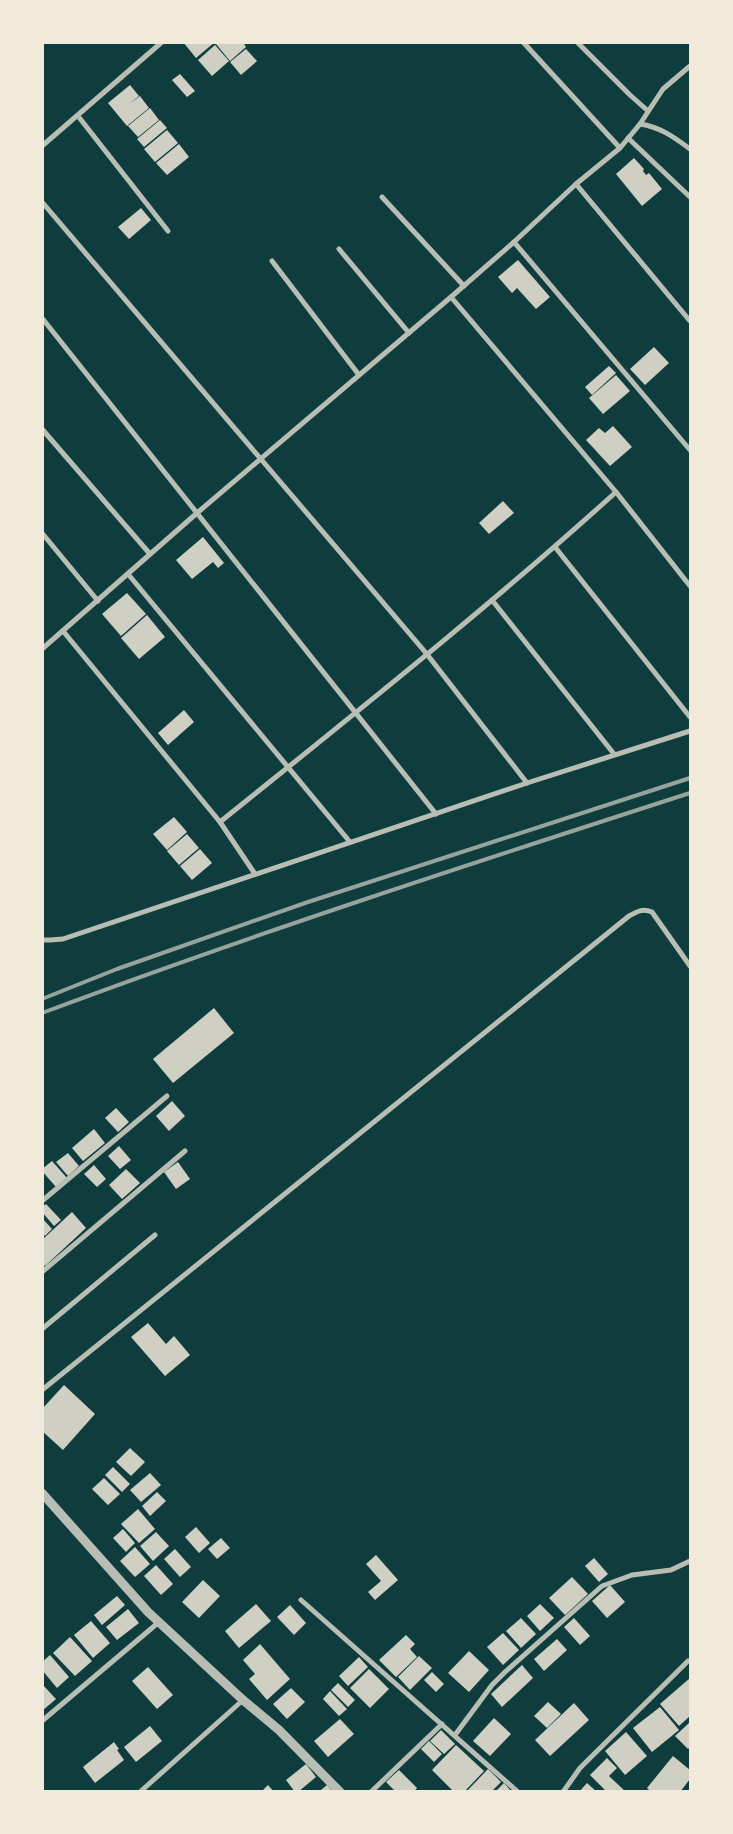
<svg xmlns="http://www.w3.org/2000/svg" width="733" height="1834" viewBox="0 0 733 1834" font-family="'Varela Round',sans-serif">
<rect width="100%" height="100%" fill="#0f3d3e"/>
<g fill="#cfcfc3">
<polygon points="183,42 215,42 196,58"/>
<polygon points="218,42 243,42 246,47 230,61 216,44"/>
<polygon points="215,45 229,61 212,76 198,60"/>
<polygon points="246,49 257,61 241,75 230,62"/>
<polygon points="180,74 195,91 187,97 172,80"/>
<polygon points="130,85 139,96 129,104 140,96 149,108 127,126 108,103"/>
<polygon points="150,108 159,120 138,137 128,126"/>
<polygon points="160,120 167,128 144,147 137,139"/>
<polygon points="167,130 178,143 155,162 144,149"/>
<polygon points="179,144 189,157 167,175 156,163"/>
<polygon points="634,158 644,169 643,171 646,175 649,173 662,189 642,206 616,174"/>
<polygon points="141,208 151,220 129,239 118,227"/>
<polygon points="518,260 550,297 536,309 517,288 512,293 498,277"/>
<polygon points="654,347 669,363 645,385 630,369"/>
<polygon points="609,366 616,373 592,395 585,387"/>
<polygon points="616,375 630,391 603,414 589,398"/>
<polygon points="613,426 632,447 610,466 586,440 599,428 605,433"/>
<polygon points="503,501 514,513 489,534 479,523"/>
<polygon points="203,537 224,563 218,568 213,562 192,579 176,560"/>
<polygon points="127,593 146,614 121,636 102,614"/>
<polygon points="147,615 165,637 139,659 121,638"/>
<polygon points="184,710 194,722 168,745 158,733"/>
<polygon points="174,817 187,832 167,850 153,834"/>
<polygon points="187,834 199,848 179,865 167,851"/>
<polygon points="200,849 212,863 192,880 180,866"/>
<polygon points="214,1008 234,1033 173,1083 153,1059"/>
<polygon points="172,1101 185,1116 169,1131 156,1116"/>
<polygon points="116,1108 129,1122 118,1132 105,1118"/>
<polygon points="94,1129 105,1143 83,1161 72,1148"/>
<polygon points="119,1146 131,1160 120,1169 108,1156"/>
<polygon points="68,1153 79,1166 68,1176 56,1162"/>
<polygon points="52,1161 67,1178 56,1187 42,1171 42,1169"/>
<polygon points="178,1162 190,1179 176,1189 164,1172"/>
<polygon points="94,1165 106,1179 97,1187 84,1174"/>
<polygon points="126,1169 140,1183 122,1199 109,1185"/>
<polygon points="46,1204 61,1220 54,1226 42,1212 42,1207"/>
<polygon points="72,1212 86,1228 45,1266 42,1263 42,1240"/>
<polygon points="42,1218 52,1229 45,1236 42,1233"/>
<polygon points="148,1323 166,1344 174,1336 190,1355 165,1376 131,1337"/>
<polygon points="64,1385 95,1414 63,1450 42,1431 42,1409"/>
<polygon points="130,1448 145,1462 131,1476 116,1462"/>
<polygon points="113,1467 130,1484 122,1492 105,1475"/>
<polygon points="150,1473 161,1485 141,1502 130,1490"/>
<polygon points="104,1478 120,1494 108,1505 92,1489"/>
<polygon points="157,1492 166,1501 150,1516 142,1506"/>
<polygon points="138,1509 155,1529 139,1543 121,1524"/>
<polygon points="196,1527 210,1543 199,1553 185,1537"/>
<polygon points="123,1529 135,1543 126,1552 113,1538"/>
<polygon points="156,1532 169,1546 153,1561 140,1546"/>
<polygon points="221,1538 230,1548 217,1559 208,1549"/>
<polygon points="135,1547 150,1564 135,1577 120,1561"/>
<polygon points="175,1549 191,1567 180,1577 164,1559"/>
<polygon points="376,1555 398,1580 375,1600 368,1592 381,1581 366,1564"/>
<polygon points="594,1558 608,1574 599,1582 585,1566"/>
<polygon points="156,1565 173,1584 161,1595 144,1576"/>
<polygon points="572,1577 588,1594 565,1615 549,1598"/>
<polygon points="203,1580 220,1596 199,1618 182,1602"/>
<polygon points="610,1585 625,1602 607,1618 592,1601"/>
<polygon points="117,1596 125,1605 102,1625 94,1615"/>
<polygon points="256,1604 271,1621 239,1648 225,1631"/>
<polygon points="540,1604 554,1618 540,1631 527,1616"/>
<polygon points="290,1605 306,1623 294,1635 277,1617"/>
<polygon points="128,1609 139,1623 117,1640 106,1627"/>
<polygon points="521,1618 536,1634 521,1648 506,1631"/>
<polygon points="574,1618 590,1636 580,1645 564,1627"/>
<polygon points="91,1621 110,1643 93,1658 74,1635"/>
<polygon points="503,1633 519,1650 503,1665 487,1647"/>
<polygon points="406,1635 415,1644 410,1649 417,1657 396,1677 379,1660"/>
<polygon points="70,1637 92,1661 75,1676 53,1653"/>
<polygon points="557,1639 567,1650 544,1671 534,1659"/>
<polygon points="260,1644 290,1679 267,1700 249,1679 255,1674 243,1660"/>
<polygon points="469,1651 489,1670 469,1692 448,1673"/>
<polygon points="50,1655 69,1677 57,1688 42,1670 42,1662"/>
<polygon points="419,1656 432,1668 410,1690 398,1677"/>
<polygon points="359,1657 368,1667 348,1686 339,1676"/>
<polygon points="522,1665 533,1678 502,1707 491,1694"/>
<polygon points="148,1667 173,1695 157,1709 132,1681"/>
<polygon points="369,1669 389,1689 370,1708 350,1688"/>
<polygon points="432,1672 444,1684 436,1692 424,1680"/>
<polygon points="690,1678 690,1716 679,1726 660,1704"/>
<polygon points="338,1683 355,1700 348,1707 331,1690"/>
<polygon points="42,1684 56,1699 42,1711"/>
<polygon points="291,1688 305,1702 287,1719 273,1704"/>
<polygon points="330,1691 347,1709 339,1716 323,1699"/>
<polygon points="548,1702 561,1714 547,1728 534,1716"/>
<polygon points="574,1703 589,1720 550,1756 535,1740"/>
<polygon points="660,1707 679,1730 652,1752 633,1728"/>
<polygon points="494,1718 511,1734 490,1756 473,1741"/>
<polygon points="340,1719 354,1734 328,1757 314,1741"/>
<polygon points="689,1723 690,1747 688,1749 675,1736"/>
<polygon points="150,1726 162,1741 136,1762 124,1747"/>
<polygon points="441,1730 455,1744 444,1754 430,1741"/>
<polygon points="626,1732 647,1756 625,1775 605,1751"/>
<polygon points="429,1741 442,1754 434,1762 421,1749"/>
<polygon points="114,1742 119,1749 117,1750 124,1760 95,1783 83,1767"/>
<polygon points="456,1745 484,1771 464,1792 454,1792 432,1770"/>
<polygon points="673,1756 690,1770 690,1779 680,1792 651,1792 647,1788"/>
<polygon points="607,1758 617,1768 609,1776 626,1792 607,1792 590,1775"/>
<polygon points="306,1764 316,1777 298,1792 295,1792 286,1780"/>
<polygon points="488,1769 501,1782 491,1792 466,1792"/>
<polygon points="399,1770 417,1788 414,1792 396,1792 386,1782"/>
<polygon points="504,1783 512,1792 495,1792"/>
<polygon points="587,1783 597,1792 579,1792"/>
<polygon points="268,1785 274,1792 261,1792"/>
<polygon points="327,1785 333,1792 322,1792 321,1790"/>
</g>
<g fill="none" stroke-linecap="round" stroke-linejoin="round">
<g stroke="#b8beb3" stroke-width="5">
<polyline points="523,42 620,148"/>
<polyline points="577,42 630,95 648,111"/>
<polyline points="78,116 168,231"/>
<path d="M 640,124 C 660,127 674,137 690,149"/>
<polyline points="628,138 690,197"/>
<polyline points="42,146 162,42"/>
<polyline points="576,184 690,321"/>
<polyline points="382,197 464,286"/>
<polyline points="42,202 426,653 527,783"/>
<polyline points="514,242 690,450"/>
<polyline points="339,249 409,333"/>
<polyline points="272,261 359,375"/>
<polyline points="451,297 616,492 690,586"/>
<polyline points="42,318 436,814"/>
<polyline points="42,429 150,554"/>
<polyline points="42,533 98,601"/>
<polyline points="555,547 690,717"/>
<polyline points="128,574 350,842"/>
<polyline points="492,600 614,754"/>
<polyline points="63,631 220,822 255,874"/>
<polyline points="42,649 197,513 451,297 514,242 576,184 620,148 640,124 663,89 690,66"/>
<path d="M 220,822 C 354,714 489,607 616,492"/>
<polyline points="42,940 50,940 63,939 527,783 690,731"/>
<polyline points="42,1201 167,1096"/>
<polyline points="42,1272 185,1151"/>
<polyline points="42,1329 155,1235"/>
<path d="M 42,1390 L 629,916 C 638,911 643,908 652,912 L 690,966"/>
<polyline points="301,1600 518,1792"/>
<polyline points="42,1721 159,1622"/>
<polyline points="455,1735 492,1685 505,1672 602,1586 632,1575 671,1570 690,1561"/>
<polyline points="140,1792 243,1700"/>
<polyline points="371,1792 442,1724"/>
<polyline points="563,1792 580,1768 688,1661"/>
</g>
<polyline stroke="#b8beb3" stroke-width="9" points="42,1493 148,1612 243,1700 279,1730 340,1792"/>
<g stroke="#97a49c" stroke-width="4">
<polyline points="42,999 117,969 308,902 690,778"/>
<path d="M 42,1013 C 256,933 473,863 690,793"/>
</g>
</g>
<rect width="733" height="1834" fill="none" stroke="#f1e9da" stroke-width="88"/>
</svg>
